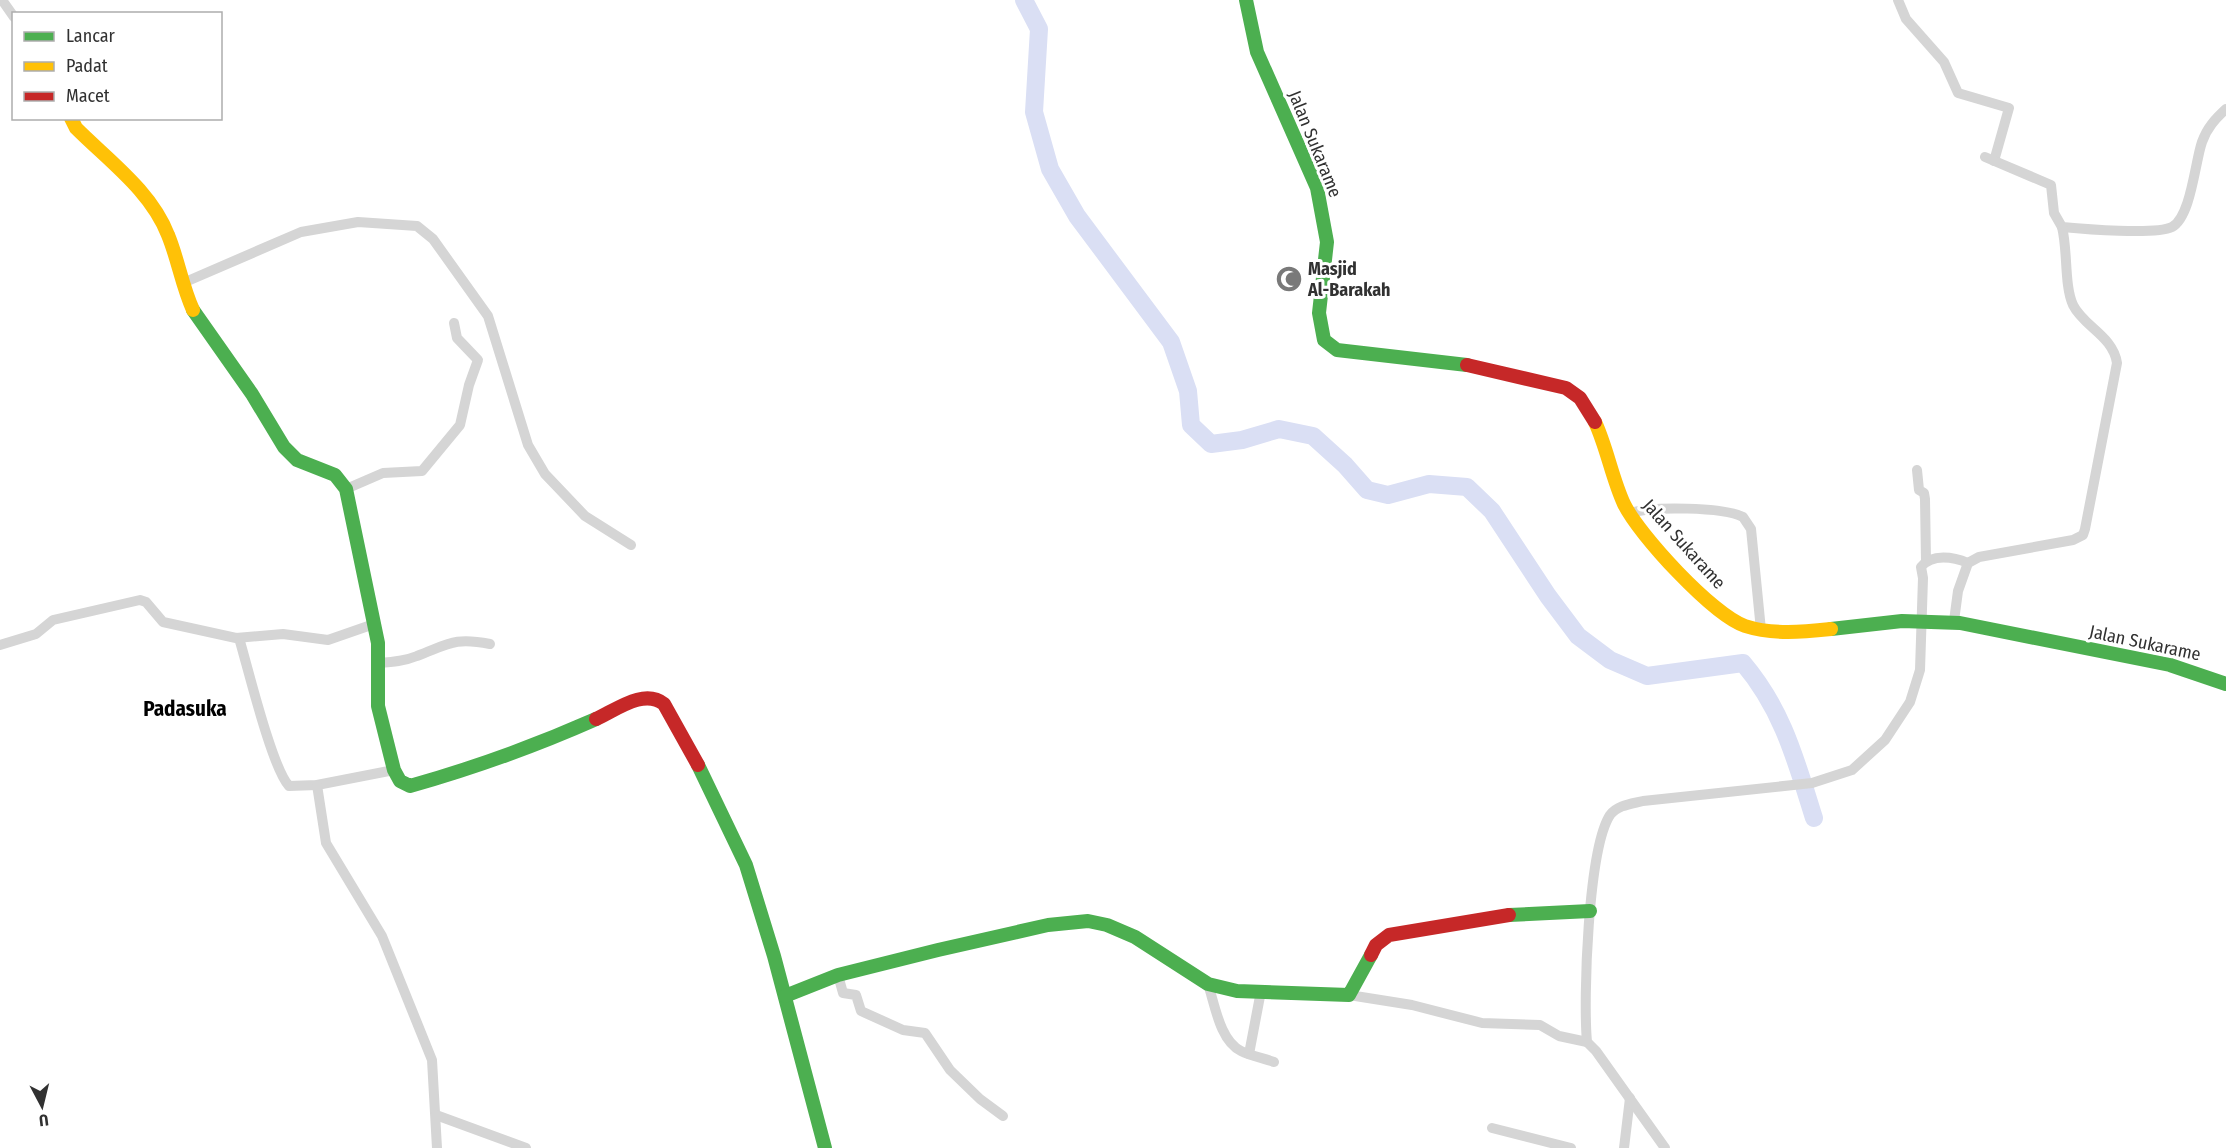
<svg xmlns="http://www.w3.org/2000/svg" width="2226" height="1148" viewBox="0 0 2226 1148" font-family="'Fira Sans Condensed',sans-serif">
<rect width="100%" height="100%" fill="#fff"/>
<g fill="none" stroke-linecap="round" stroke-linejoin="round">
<path stroke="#dadff4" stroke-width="18" d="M 1024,0 L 1039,29 L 1034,112 L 1050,169 L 1077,216 L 1171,342 L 1188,391 L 1191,425 L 1211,444 L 1242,440 L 1279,429 L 1313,436 L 1345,465 L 1367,490 L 1388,495 L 1429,484 L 1467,487 L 1492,511 L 1548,596 L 1578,636 L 1610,660 L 1647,676 L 1743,663 C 1783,710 1796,761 1814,818"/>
<g stroke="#d5d5d5" stroke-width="10">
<polyline points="2,0 14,17"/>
<polyline points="1898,0 1906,19 1944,62 1958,93 2009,108 1994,161"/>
<path d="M 1985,157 L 2051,185 L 2054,213 L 2062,227 C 2083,229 2156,235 2172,227 C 2191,217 2195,162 2202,142 C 2207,128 2215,119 2226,109"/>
<polyline points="183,283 301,232 358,222 417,226 433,239 488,316 528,445 545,474 585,516 631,545"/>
<polyline points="1917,470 1919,490 1924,493 1925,499 1926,561"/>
<polyline points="346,489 383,473 422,471 460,425 469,385 478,360 457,338 454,323"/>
<path d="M 1630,513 C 1652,506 1723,507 1743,517 L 1751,529 L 1761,630"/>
<path d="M 1954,621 L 1958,591 L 1968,563 L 1979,557 L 2073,540 L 2083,535 L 2085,529 L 2117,363 C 2113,336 2084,327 2073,305 C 2064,285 2068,251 2062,227"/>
<path d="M 239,638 C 248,668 272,768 289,786 L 317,785 L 394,770"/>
<polyline points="0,645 36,634 53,620 140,600 146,602 163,622 236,638 283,634 328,640 374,624"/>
<path d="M 379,663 C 392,662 405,661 417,656 C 449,644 454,637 490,644"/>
<polyline points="317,785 326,843 382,936 432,1060 437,1148"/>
<polyline points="838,975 843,993 856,995 861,1011 903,1030 925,1033 950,1070 980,1099 1003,1116"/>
<path d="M 1208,984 C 1215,1005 1220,1041 1241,1051 C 1251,1056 1263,1058 1274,1062"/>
<polyline points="1349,995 1412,1005 1482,1023 1540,1025 1559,1036 1587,1042"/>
<polyline points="1249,1054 1261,991"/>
<polyline points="436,1115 526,1148"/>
<polyline points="1492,1128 1571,1148"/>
<polyline points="1624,1148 1630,1098"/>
<path d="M 1665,1148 L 1596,1051 L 1587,1042 C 1583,999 1588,849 1610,815 C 1618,805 1631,804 1643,801 L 1812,783 L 1852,770 L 1885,740 L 1910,702 L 1920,670 L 1923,578 L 1921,567 C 1932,553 1954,557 1968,563"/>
</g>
<g stroke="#4caf50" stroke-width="14">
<polyline points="1246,0 1257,52 1317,188 1327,242 1319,313 1324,340 1337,350 1467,365"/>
<path d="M 193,310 L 252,394 L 284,447 L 297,460 L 335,475 L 346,489 L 378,643 L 378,706 L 394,770 L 400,781 L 410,786 C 474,768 535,746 596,719"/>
<polyline points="1831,629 1902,621 1960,623 2170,665 2226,684"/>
<polyline points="698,765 746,865 774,956 825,1148"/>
<polyline points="1509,915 1590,911"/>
<polyline points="785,996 838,975 938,950 1048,925 1088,921 1107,925 1135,937 1208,984 1237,991 1349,995 1371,955"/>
</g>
<g stroke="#ffc107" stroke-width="14">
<path d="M 71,118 L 76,128 C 109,161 151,191 168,235 C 178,259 182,286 193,310"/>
<path d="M 1595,422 C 1607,448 1612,478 1624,504 C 1639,535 1713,615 1745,626 C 1773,635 1803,632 1831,629"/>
</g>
<g stroke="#c62828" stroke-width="14">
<polyline points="1467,365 1566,388 1580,398 1595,422"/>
<path d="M 596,719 C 616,710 644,688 664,704 L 698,765"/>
<polyline points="1371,955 1376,945 1389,935 1509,915"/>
</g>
</g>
<defs>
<symbol id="mosque-disc" viewBox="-11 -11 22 22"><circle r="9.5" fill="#797979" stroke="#fff"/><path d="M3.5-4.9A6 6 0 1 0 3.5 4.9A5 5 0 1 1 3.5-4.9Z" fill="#fff"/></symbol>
</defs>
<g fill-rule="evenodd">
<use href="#mosque-disc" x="1274" y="264" width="30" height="30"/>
</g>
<g text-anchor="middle" stroke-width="6" stroke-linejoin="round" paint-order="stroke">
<g font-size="18" fill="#313131" stroke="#fff">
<text transform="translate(1315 144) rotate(68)" y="6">Jalan Sukarame</text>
<text transform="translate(1684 544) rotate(48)" y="6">Jalan Sukarame</text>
<text transform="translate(2145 643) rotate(12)" y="6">Jalan Sukarame</text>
</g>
<g font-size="18" font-weight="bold" fill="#313131" stroke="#fff" text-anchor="start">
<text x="1308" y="275">Masjid<tspan x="1308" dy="21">Al-Barakah</tspan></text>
</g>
<g font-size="21" font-weight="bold" fill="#000" stroke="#fff">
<text x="185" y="716">Padasuka</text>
</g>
</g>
<rect x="12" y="12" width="210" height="108" fill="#ffffff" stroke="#adadad" stroke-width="1.5"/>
<rect x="24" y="32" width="30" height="9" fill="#4caf50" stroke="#adadad" stroke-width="1.5"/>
<text x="66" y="42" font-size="18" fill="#313131">Lancar</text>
<rect x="24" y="62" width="30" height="9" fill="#ffc107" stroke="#adadad" stroke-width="1.5"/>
<text x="66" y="72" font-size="18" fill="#313131">Padat</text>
<rect x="24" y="92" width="30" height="9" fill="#c62828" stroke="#adadad" stroke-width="1.5"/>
<text x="66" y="102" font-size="18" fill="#313131">Macet</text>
<g transform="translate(42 1106) rotate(173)" stroke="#ffffff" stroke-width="4.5" paint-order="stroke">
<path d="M0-4.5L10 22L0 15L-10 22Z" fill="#313131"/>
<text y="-9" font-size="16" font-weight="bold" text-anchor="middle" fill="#313131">U</text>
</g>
</svg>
